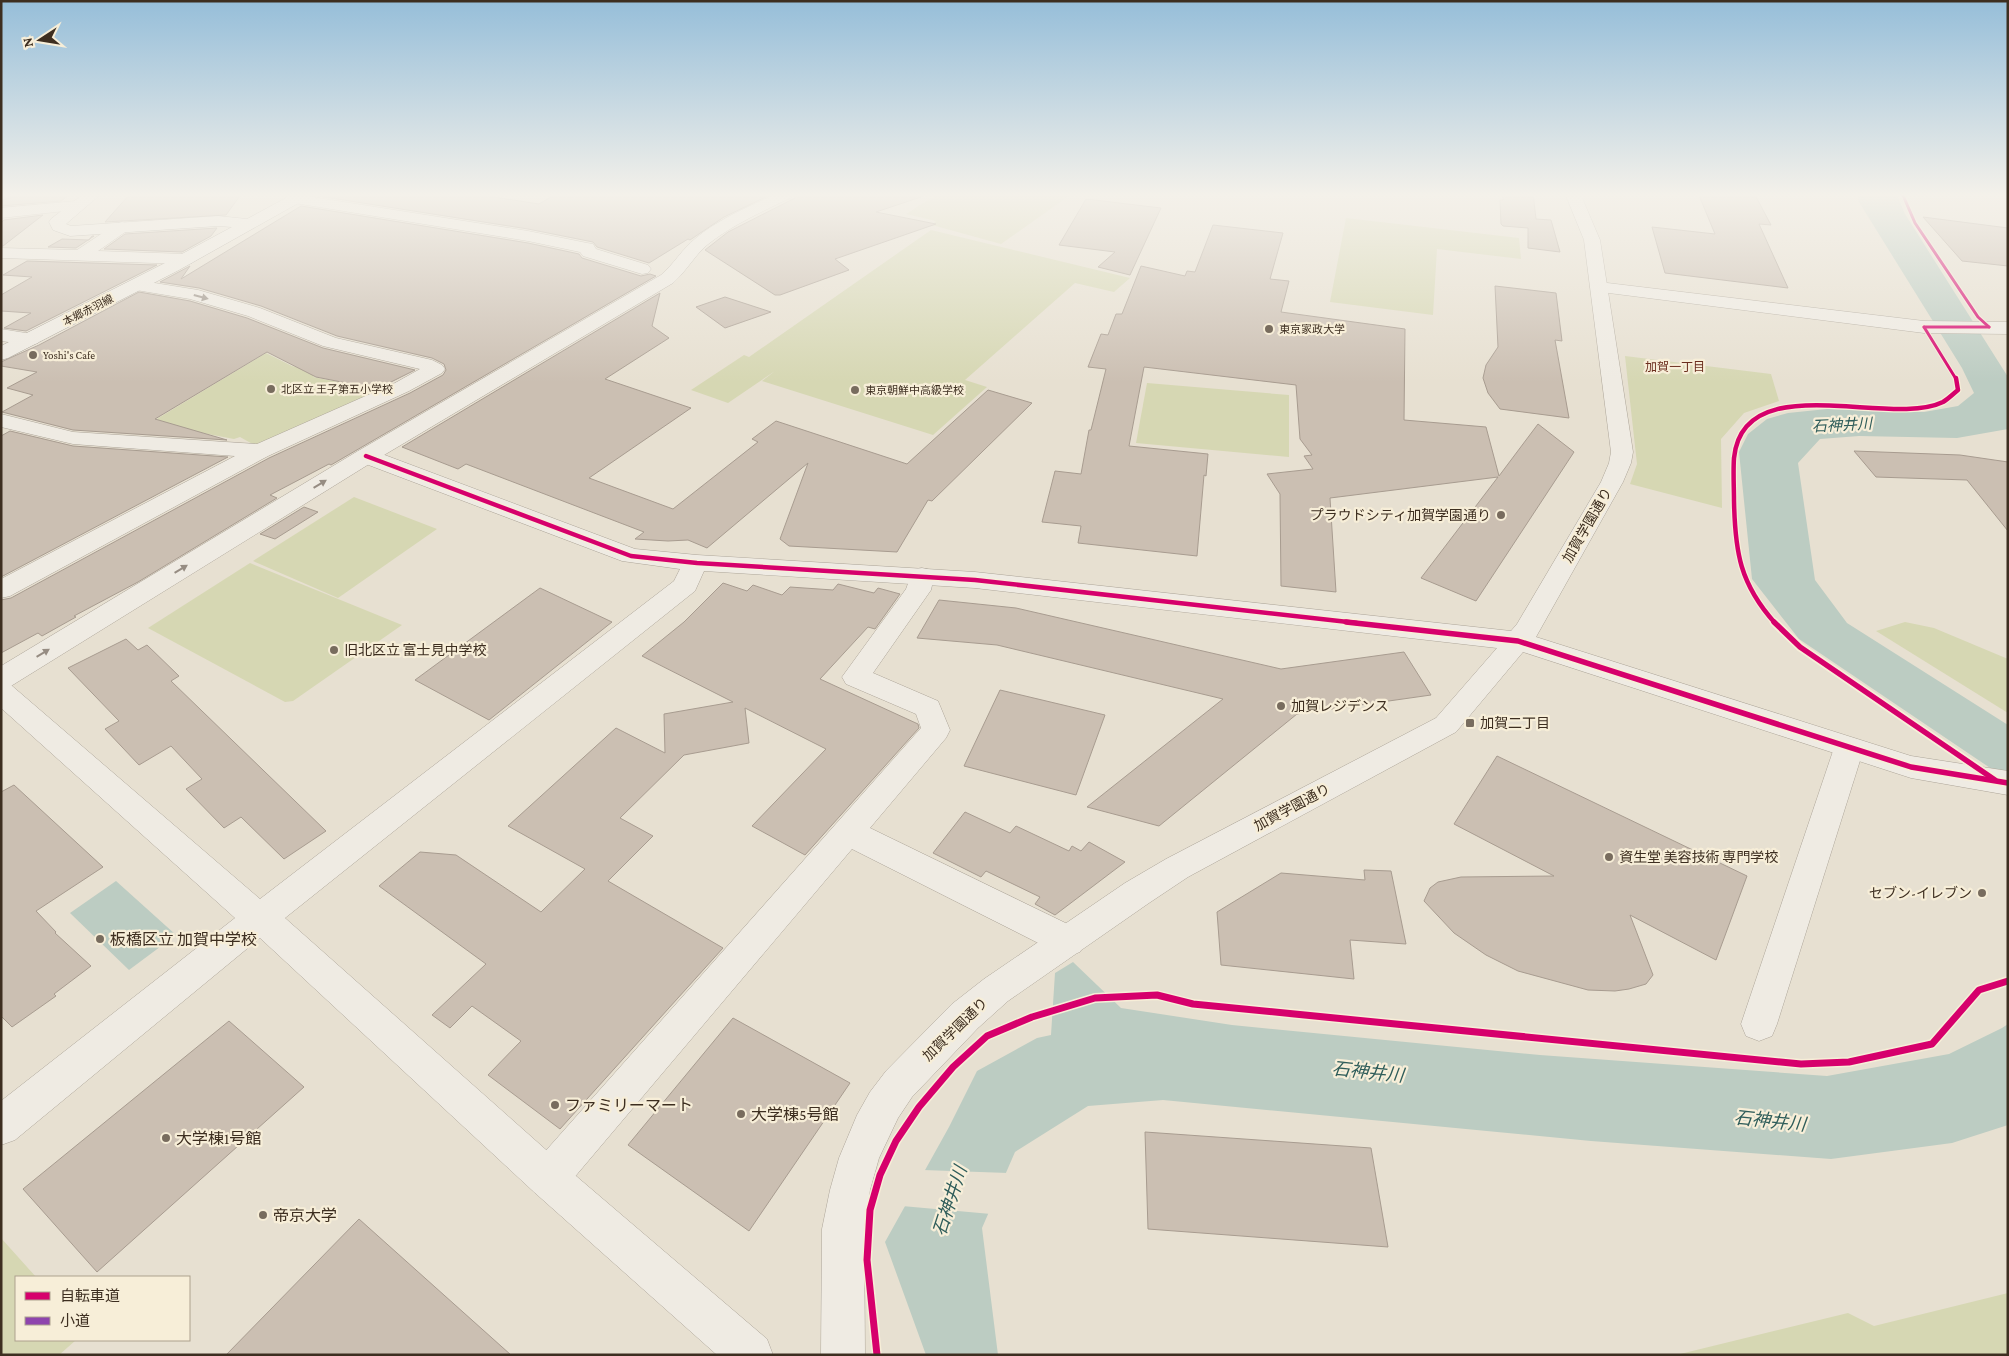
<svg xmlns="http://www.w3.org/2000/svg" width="2009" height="1356" viewBox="0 0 2009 1356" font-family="'Crimson Pro','Noto Sans JP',serif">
<rect width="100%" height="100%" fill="#e7e0d1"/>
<g fill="#d6d7b3">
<polygon points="939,193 1073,193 1001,244 932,225 936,221 906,214"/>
<polygon points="1346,218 1519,238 1521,259 1437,249 1433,315 1330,302"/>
<polygon points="931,230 1130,278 1114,292 1075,283 965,380 987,387 933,435 762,381 775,371 728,403 691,390 744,355 749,357"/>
<polygon points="266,353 292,366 318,373 313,377 379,390 256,446 240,437 234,439 150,423"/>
<polygon points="1625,356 1771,374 1779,401 1744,413 1721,439 1722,508 1630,484 1637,464"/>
<polygon points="1147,383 1289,395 1289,457 1136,443"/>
<polygon points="354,497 437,529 338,598 253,561"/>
<polygon points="250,563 402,625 293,701 285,702 148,628"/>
<polygon points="1905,622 1934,628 2008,659 2008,713 1876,631"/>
<polygon points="1,1238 36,1277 16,1277 16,1340 76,1340 59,1355 1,1355"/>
<polygon points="2008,1293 2008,1355 1676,1355 1848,1313 1874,1326"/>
</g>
<g fill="#bcccc2">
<polygon points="1857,193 1896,193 1905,214 2008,377 2008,429 1957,438 1859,436 1820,439 1798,463 1815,580 1847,623 2008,725 2008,780 1799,639 1752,579 1739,452 1748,434 1767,419 1788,413 1827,409 1924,412 1958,406 1974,393 1962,368 1859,202"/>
<polygon points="116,881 176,935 129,970 70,913"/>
<polygon points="1073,962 1121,1008 1232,1025 1540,1055 1827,1076 1949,1054 2002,1028 2008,1024 2008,1125 1952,1143 1831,1159 1591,1141 1163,1100 1088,1106 1015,1152 982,1228 998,1355 926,1355 885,1242 949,1127 977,1071 1037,1038 1051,1035 1055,973"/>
</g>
<polygon fill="#e7e0d1" points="923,1170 1008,1173 991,1214 902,1206"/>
<g fill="#cbbfb2" stroke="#a89c90">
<polygon points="31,193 72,193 61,201 1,206 1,200"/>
<polygon points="169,193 242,193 226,215 105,222 129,195"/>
<polygon points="323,193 468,193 539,204 554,195 572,197 581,193 774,193 724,217 690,240 688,239 649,263 597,247 593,242 528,229 318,196"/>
<polygon points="799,193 920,193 921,197 876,212 936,224 835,259 849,270 780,295 775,295 705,250 728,232 795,198"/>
<polygon points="1503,193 1533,193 1536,219 1551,220 1560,252 1528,248 1528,228 1503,226 1501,224 1500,200 1503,200"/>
<polygon points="1698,193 1754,193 1771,225 1759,224 1788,288 1665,273 1652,227 1715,234"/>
<polygon points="1086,199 1161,208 1130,275 1098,267 1115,252 1059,245"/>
<polygon points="301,206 528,243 579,254 582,258 641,276 650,274 656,276 331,465 329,464 270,495 277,498 138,582 74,616 76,617 42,636 38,633 1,653 1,600 11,598 269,458 410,393 443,375 446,370 444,364 432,358 337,336 261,306 199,288 160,282 190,266 181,279"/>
<polygon points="43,215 3,246 1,246 1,223 4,220"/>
<polygon points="1923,217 2008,228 2008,266 1962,261"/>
<polygon points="1213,225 1283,233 1270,279 1289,281 1281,312 1405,329 1404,420 1486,427 1499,476 1538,424 1574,452 1476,601 1421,578 1498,477 1330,498 1336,592 1281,586 1280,494 1267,474 1313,469 1304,456 1312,455 1300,439 1296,385 1144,367 1129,446 1208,454 1206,476 1204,475 1197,556 1078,543 1081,526 1042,522 1055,471 1081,474 1089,430 1091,430 1106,369 1088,367 1101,334 1108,335 1116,314 1122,314 1141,266 1185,276 1187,271 1195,272"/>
<polygon points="217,228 211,236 182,252 104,249 125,234"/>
<polygon points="92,236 94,236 76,248 48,247 62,239 89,240"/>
<polygon points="27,261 157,265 26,331 4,328 31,313 1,311 1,295 32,277 3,275"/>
<polygon points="1495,286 1556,293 1562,341 1555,340 1569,418 1500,409 1488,393 1483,378 1486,365 1498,347"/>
<polygon points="139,292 190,301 247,318 323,348 415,370 377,389 316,377 267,352 155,419 227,440 73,430 2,412 33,395 7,388 37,372 1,366 1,362 39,345"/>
<polygon points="660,293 652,326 669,338 605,379 691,408 589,478 673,509 758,442 752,439 776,421 907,464 988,390 1032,403 932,501 928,500 897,552 789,546 780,539 808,463 707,548 688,540 668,541 635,539 644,532 466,464 458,469 402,447"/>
<polygon points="725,297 771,312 725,328 696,307"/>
<polygon points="10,431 73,446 228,457 1,577 1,436"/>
<polygon points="1854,451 1960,455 2008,462 2008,531 1967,480 1876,477"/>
<polygon points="304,507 318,512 275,539 260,534"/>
<polygon points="723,583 747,591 753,585 782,595 790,587 833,590 838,584 874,593 878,588 900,594 875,629 868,627 820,679 918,724 919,728 805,855 752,826 826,749 745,708 749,743 684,755 620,818 653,836 608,881 723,948 560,1129 488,1075 521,1041 472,1006 450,1028 432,1015 486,964 379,886 420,852 456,855 541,912 585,869 508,826 616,728 665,753 664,714 733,702 642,656 684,622"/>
<polygon points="540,588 612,622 489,720 415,680"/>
<polygon points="939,600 1016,608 1281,669 1404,652 1431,695 1297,714 1159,826 1087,807 1223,699 997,645 917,638"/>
<polygon points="126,639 138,650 147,645 179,676 171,681 326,831 284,859 241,817 224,828 186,789 202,779 171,746 139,765 105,729 119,721 68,668"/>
<polygon points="1000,690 1105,715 1076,795 964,766"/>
<polygon points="1497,756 1747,876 1716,960 1630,915 1653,975 1646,984 1629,989 1615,991 1588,990 1518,971 1486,955 1454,933 1424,901 1430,888 1438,882 1461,877 1554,876 1454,824"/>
<polygon points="14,785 103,867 36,911 56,932 55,933 91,966 54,994 56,996 12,1027 1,1016 1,792"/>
<polygon points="965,812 1010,833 1016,826 1069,851 1072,846 1081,851 1089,842 1125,862 1055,915 1035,904 1040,897 986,871 981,877 933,853"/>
<polygon points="1364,870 1391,871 1406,944 1350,940 1354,979 1221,965 1217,912 1281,873 1365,880"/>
<polygon points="733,1018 850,1083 749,1231 628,1145"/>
<polygon points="229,1021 304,1087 97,1272 23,1189"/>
<polygon points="1145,1132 1371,1148 1388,1247 1148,1229"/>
<polygon points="359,1219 511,1355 226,1355"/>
</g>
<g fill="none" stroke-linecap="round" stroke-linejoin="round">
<defs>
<polygon id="pedestrian" points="1,193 15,193 13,196 1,198"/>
<g id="minor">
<path d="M 778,193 L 797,193 L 794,196 C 764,211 733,224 707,245 C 694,256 686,272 673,283 L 374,461 L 11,686 L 1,689 L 1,666 L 358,451 L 661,275 C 674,264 682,249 696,238 C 720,218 750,206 778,193 Z"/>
<polygon points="293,194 528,231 587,243 593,244 596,249 648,265 651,269 648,273 642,274 583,256 580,252 528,241 288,202 285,199 288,196"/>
<polygon points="77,201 83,203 85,206 83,209 1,218 1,208"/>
<polygon points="122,222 128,224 130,227 128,230 98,251 186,254 192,255 194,259 192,263 186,264 1,258 1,248 77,250 116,224"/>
<polygon points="136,280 198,290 260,308 336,338 432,360 442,365 445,369 442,373 409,391 268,456 10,596 1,598 1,579 235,456 73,444 1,427 1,414 73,432 257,444 395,383 420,369 323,346 248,316 190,299 130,289 127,285 130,281"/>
<polygon points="1599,282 1924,321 2008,322 2008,334 1924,333 1593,291 1590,287 1593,283"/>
<polygon points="1,329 38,335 40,339 38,343 31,345 1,341"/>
<polygon points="922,568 931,570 934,576 931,590 873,673 938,701 950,730 946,738 870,828 1080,930 1085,941 1080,952 1068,956 1056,952 852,849 562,1192 548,1198 534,1192 528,1178 534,1164 921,728 916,714 846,684 842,677 906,589 913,570"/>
<polygon points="1849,737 1859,740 1864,748 1777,1024 1772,1036 1759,1041 1746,1036 1741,1024 1834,748 1839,740"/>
</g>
<polygon id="tertiary" points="1565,193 1580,193 1600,240 1633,452 1631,463 1623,482 1536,637 1911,756 2008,771 2008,795 1911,778 1523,652 1456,732 1188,877 1149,903 1008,1001 978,1028 912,1097 898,1118 879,1158 870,1190 864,1229 865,1355 821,1355 822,1229 830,1190 839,1158 857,1115 870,1092 886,1071 952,1004 984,979 1125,883 1166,859 1436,718 1497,648 975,588 704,571 695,591 285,918 562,1164 767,1339 773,1355 717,1355 534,1192 260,938 15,1140 1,1145 1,1101 235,918 1,708 1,682 11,685 260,899 674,581 680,569 622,561 358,461 355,456 358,451 366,449 374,451 635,549 697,555 975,572 1511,631 1517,624 1601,482 1609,463 1611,452 1584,240"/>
<polygon id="secondary" points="85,193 102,193 66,224 71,226 218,216 247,219 295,193 314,193 311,196 179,270 8,358 1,360 1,346 167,262 232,227 218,226 70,236 53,230 49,222 51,219"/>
</defs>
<use href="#pedestrian" stroke="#ada599" stroke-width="1"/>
<use href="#minor" stroke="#ada599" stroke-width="1"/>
<use href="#tertiary" stroke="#ada599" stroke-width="1"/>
<use href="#secondary" stroke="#9c958a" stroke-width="1"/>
<use href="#pedestrian" fill="#efebe3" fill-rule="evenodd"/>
<use href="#minor" fill="#efebe3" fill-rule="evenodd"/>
<use href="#tertiary" fill="#efebe3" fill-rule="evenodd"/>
<use href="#secondary" fill="#efebe3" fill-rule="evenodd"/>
<polyline stroke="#8e44ad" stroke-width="2.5" stroke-dasharray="5 2.5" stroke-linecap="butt" points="1,194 9,193"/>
<defs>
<g id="cycleway-far3">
<polyline points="1902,193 1915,223 1978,317 1989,327"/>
<polyline points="1924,327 1956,379"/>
<polyline points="1924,327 1989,327"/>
</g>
<g id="cycleway-far2">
<polyline points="366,456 631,556 697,563 975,580 1357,623"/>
<path d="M 1775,623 C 1740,584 1735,552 1734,501 C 1734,487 1733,472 1734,458 C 1743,366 1890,428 1943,402 C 1948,399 1953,394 1958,390 L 1956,378"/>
</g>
<g id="cycleway-far1">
<polyline points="1346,622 1518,641 1911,767 2008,783"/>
<polyline points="1774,622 1800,647 1995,780"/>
</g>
<polyline id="cycleway" points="877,1355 867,1260 870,1210 880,1175 896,1141 919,1107 953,1067 987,1036 1032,1017 1095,998 1157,995 1193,1004 1801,1064 1849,1062 1932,1044 1979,990 2008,981"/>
</defs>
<use href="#cycleway-far3" stroke="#f7eed8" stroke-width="5"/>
<use href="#cycleway-far2" stroke="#f7eed8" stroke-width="7"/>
<use href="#cycleway-far1" stroke="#f7eed8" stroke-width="9"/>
<use href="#cycleway" stroke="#f7eed8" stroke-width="10"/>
<use href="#cycleway-far3" stroke="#d6006c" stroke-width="3"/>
<use href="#cycleway-far2" stroke="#d6006c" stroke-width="4.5"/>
<use href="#cycleway-far1" stroke="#d6006c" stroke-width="5.5"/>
<use href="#cycleway" stroke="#d6006c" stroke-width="7"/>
</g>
<defs><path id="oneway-solid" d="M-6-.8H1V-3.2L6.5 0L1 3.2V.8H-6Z" transform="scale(1.25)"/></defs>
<g fill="#968c82">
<use href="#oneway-solid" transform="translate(201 297) rotate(15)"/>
<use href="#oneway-solid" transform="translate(320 484) rotate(-31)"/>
<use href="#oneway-solid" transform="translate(181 569) rotate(-31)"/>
<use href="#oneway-solid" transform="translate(43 653) rotate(-31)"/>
</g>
<linearGradient id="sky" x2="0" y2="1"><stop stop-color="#96bed9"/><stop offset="0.51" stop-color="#f4f1ea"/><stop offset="1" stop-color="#f4f1ea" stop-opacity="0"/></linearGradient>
<rect width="2009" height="382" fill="url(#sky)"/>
<g fill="#786c5e" stroke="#f7eed8" stroke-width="2">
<circle cx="1269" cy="329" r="5"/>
<circle cx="33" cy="355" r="5"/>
<circle cx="271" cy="389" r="5"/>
<circle cx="855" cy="390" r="5"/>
<circle cx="1501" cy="515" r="5"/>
<circle cx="334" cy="650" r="5"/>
<circle cx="1281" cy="706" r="5"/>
<rect x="1465" y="718" width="10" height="10" rx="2.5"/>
<circle cx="1609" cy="857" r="5"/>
<circle cx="1982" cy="893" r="5"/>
<circle cx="100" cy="939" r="5"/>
<circle cx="555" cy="1105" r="5"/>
<circle cx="741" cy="1114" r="5"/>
<circle cx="166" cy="1138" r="5"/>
<circle cx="263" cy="1215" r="5"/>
</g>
<g text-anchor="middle" stroke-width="4.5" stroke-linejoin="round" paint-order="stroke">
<g font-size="11" fill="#3d2e20" stroke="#f7eed8">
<text transform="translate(88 310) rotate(-27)" y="4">本郷赤羽線</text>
</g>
<g font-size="11" fill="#3d2e20" stroke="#f7eed8" text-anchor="start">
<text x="1279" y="333">東京家政大学</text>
<text x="43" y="359">Yoshi's Cafe</text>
<text x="281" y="393">北区立 王子第五小学校</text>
<text x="865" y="394">東京朝鮮中高級学校</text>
</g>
<g font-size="12" fill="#6b2e1e" stroke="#f7eed8">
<text x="1675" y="371">加賀一丁目</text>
</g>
<g font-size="14" fill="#3d2e20" stroke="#f7eed8" text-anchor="start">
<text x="1491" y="520" text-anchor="end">プラウドシティ加賀学園通り</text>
<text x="344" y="655">旧北区立 富士見中学校</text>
<text x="1291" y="711">加賀レジデンス</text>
<text x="1480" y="728">加賀二丁目</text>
<text x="1619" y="862">資生堂 美容技術 専門学校</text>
<text x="1972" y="898" text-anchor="end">セブン-イレブン</text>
</g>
<g font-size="14" fill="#3d2e20" stroke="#f7eed8">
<text transform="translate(1587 525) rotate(-60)" y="5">加賀学園通り</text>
<text transform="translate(1292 807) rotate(-28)" y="5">加賀学園通り</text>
<text transform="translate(955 1029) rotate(-44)" y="5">加賀学園通り</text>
</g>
<g font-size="15" font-style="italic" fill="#2f5d5a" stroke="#f7eed8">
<text transform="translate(1842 425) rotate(-3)" y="5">石神井川</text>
</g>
<g font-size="16" fill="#3d2e20" stroke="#f7eed8" text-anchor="start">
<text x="110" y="945">板橋区立 加賀中学校</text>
<text x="565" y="1111">ファミリーマート</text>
<text x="751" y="1120">大学棟5号館</text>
<text x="176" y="1144">大学棟1号館</text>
<text x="273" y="1221">帝京大学</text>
</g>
<g font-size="18" font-style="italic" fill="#2f5d5a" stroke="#f7eed8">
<text transform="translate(1368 1072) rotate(6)" y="6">石神井川</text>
<text transform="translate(1770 1121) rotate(6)" y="6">石神井川</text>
<text transform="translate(950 1201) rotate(-72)" y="6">石神井川</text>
</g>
</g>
<rect width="2009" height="1356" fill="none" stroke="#3d2e20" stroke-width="5"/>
<rect x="15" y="1276" width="175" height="65" fill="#f7eed8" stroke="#ada18e"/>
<rect x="25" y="1292" width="25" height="8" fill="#d6006c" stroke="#ada18e"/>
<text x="60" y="1301" font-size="15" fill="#3d2e20">自転車道</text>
<rect x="25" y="1317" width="25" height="8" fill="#8e44ad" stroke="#ada18e"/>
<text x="60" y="1326" font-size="15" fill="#3d2e20">小道</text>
<g transform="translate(40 40) rotate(258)" stroke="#f7eed8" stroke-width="4" paint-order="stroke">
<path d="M0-4L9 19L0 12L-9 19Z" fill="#3d2e20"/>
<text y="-8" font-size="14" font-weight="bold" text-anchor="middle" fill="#3d2e20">N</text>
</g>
</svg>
